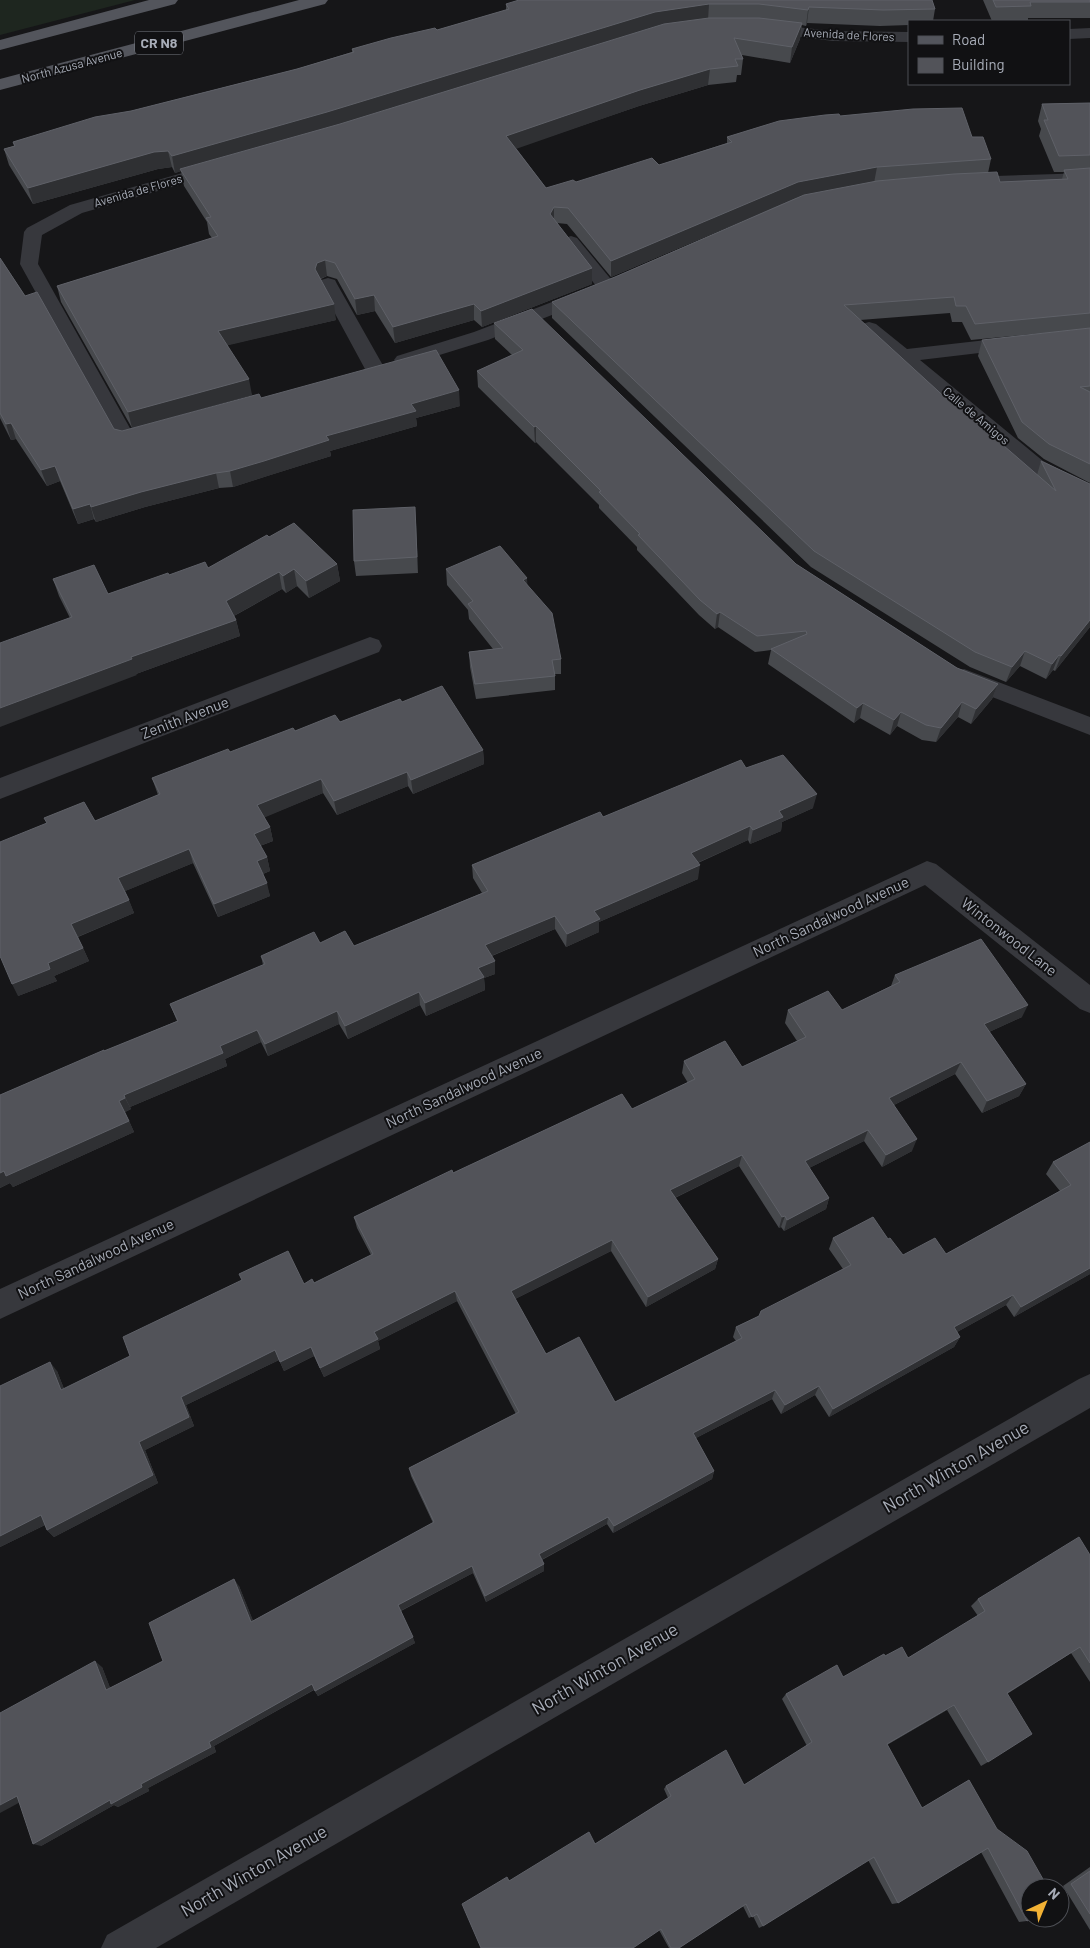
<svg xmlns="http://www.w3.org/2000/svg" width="1090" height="1948" viewBox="0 0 1090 1948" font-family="Barlow,sans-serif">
<rect width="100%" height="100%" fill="#161618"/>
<polygon fill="#1e261f" points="0,0 135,0 0,35"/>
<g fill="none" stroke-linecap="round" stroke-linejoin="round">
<g fill="#37383d" fill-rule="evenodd">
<polygon points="768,24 833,31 909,32 909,42 833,41 762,32 760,29 762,26"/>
<polygon points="1090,28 1090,38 1069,39 1069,29"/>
<path d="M 214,164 L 220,165 L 223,169 L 220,173 L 82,213 L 42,235 L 38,264 L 131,430 L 151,424 L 158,426 L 161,431 L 158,436 C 146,439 131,446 119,443 L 20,264 L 24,232 L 27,228 L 70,205 Z"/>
<polygon points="1090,173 1090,183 965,187 959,186 956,182 959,178 965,177"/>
<polygon points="571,236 577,238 614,283 616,287 614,291 607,293 600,291 565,246 562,242 565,238"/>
<polygon points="328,278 335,280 337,284 385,369 382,373 375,375 368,373 365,369 319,284 321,280"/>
<polygon points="583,290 590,292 592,296 590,300 488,340 404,366 397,364 394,360 397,356 474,332"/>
<polygon points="869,322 876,324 907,349 1013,337 1020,339 1023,343 1020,347 1013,349 920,360 1043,461 1090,485 1090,501 1029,471 862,332 860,328 862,324"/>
<polygon points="964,669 1090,717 1090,735 956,683 953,677 956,671"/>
</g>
<g fill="#37383d" fill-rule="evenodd">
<polygon points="370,637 379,640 382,646 379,652 0,799 0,778"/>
<polygon points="927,861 936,864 1090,985 1090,1013 1080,1009 925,885 0,1319 0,1289"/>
<polygon points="1090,1374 1090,1408 156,1948 101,1948 107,1935 1079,1379"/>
</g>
<g fill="#53555c" fill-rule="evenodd">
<polygon points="149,0 178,0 175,4 0,50 0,40"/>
<polygon points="299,0 328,0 325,4 0,90 0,79"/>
</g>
</g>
<g fill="#47494d">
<polygon points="932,0 935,9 933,21 909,21 909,25 880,26 807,23 806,26 802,25 800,39 790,63 742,55 743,59 741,75 737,75 736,82 708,85 639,106 516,148 546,188 659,165 727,143 727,137 840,116 972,137 991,159 988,173 1000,182 1062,179 1064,172 1054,172 1039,136 1041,129 1038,121 1042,104 1090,103 1090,483 1044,459 1018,438 978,356 982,340 1043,333 971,340 962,322 952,322 950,313 860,320 949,401 1037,475 1041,461 1090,484 1090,627 1055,671 1053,670 1046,679 1020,666 1006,682 970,667 811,567 552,318 552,302 615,277 796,198 611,277 567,224 557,223 592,268 592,284 482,327 474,320 395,343 375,311 357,315 337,279 327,276 321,279 336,320 227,345 252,395 132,428 61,302 57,286 212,238 209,234 207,222 184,186 181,171 175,173 172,167 158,169 33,204 9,165 4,149 14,146 13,142 131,111 297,69 352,52 352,49 437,30 506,10 506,4"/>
<polygon points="983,0 1090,0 1090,18 1028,18 1028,21 992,21"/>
<polygon points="0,258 114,429 122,431 261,398 460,406 416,418 417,426 330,451 331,456 267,476 233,487 219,488 145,507 96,522 94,519 78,524 60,481 47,486 16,439 11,440 0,418"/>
<polygon points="494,323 796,564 957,668 998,684 992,699 971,724 958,717 936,742 922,740 897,726 890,735 860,718 854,723 768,664 771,650 755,652 718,627 715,629 699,615 637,550 637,547 599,508 599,505 536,442 535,443 478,387 477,371 512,355 495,339"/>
<polygon points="416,523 418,573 356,576 354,561"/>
<polygon points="269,537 337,564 340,581 309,598 297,586 286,593 282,589 234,616 236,620 240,636 136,674 137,675 70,618 59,596 53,579 108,594 169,575 208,568"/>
<polygon points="446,569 527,585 561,659 561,674 555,674 555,690 476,699 470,667 469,652 493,649 469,619 468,610 447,585"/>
<polygon points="402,702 483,750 484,764 413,794 408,786 337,815 323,793 264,817 270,827 273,841 260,846 267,857 270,871 263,874 270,896 218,917 193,863 125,891 134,913 78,937 89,961 54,976 57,981 18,996 95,821 158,795 152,778 295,731 340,722"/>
<polygon points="746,768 813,808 782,822 781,831 750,844 748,840 698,863 698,879 599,922 599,932 566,947 555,929 492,956 495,974 484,978 485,990 426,1016 420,1005 348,1039 339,1024 268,1056 261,1042 225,1059 227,1066 130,1107 131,1109 125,1112 134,1132 13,1187 10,1183 0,1188 0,1095 177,1021 170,1004 263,965 261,956 320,943 354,946 482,893 473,878 472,865 603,817"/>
<polygon points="895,975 1022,1017 989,1032 1026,1084 1019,1096 982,1113 955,1074 894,1105 912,1151 882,1167 864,1141 809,1168 829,1198 826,1209 784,1231 781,1227 779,1228 739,1166 675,1198 718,1259 715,1269 646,1307 611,1251 515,1299 546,1354 615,1402 736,1341 733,1337 736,1327 759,1316 843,1269 829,1249 833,1238 888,1239 903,1255 946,1254 1060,1191 1046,1174 1053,1162 1090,1142 1090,1274 1014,1317 1006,1305 957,1332 960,1337 954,1347 829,1417 815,1395 781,1414 772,1399 696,1438 714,1471 712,1479 613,1533 607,1524 542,1560 544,1564 544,1571 486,1602 473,1573 401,1611 415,1643 318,1696 314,1690 214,1746 216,1752 148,1788 149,1791 118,1807 114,1805 41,1846 102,1667 110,1688 163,1661 239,1586 253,1621 433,1523 411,1476 409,1468 516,1414 457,1301 378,1341 380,1349 324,1377 314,1356 284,1371 279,1360 186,1405 194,1426 145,1450 158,1483 54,1537 47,1530 45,1525 0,1547 0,1386 57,1371 64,1389 304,1284 314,1283 371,1255 357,1228 354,1217 453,1173 632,1109 688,1083 682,1073 684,1061 742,1067 797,1041 785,1023 788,1010 842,1010 891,986"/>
<polygon points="1090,1555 1090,1682 1071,1653 1007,1694 988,1762 981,1766 947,1710 887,1745 922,1808 969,1780 1027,1921 1019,1922 981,1852 898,1903 892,1904 868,1860 763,1926 759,1928 753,1916 749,1918 743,1906 679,1948 669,1948 659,1930 509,1881 595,1844 668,1798 664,1789 666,1786 744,1785 807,1746 782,1699 786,1694 843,1677 885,1656 908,1658 978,1616 971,1606 978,1599"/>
<polygon points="1090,1867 1090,1930 1063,1886"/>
</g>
<g fill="#2f3033">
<polygon points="709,4 708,20 175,173 172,156 655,12"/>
<polygon points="809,7 807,23 806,26 808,10"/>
<polygon points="802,23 800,39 790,63 792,47"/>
<polygon points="710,69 708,85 639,106 507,152 506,136 640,90"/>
<polygon points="168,151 172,167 158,169 33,204 28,188 154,152"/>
<polygon points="877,167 874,183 796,198 611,277 611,261 798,182"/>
<polygon points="554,207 554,223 550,214"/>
<polygon points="325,260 327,276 319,279 315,269 317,263"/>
<polygon points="592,268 592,284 482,327 481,311"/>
<polygon points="374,295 375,311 357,315 355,299"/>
<polygon points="334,304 336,320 221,347 218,331"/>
<polygon points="474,304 474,320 395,343 393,327"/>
<polygon points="249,379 252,395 132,428 128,412"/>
<polygon points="459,390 460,406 416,418 417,426 330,451 331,456 233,487 230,471 326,436 411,404"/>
<polygon points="11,423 16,439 11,440 6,424"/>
<polygon points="536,426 536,442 535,443 534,427"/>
<polygon points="55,466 60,481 47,486 41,470"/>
<polygon points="216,473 219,488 145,507 96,522 91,507 141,492"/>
<polygon points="90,504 94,519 78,524 73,509"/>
<polygon points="415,507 416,523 418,573 417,557"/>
<polygon points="337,564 340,581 309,598 306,581"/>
<polygon points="294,569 297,586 286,593 283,576"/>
<polygon points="279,572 282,589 230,618 226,601"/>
<polygon points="527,578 528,593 523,580"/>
<polygon points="720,612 718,627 715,629 717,614"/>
<polygon points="236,620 240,636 136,674 137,675 0,727 0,708 131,657"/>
<polygon points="1090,620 1090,627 1055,671 1061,656"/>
<polygon points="1025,651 1020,666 1006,682 1012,667"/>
<polygon points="1059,655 1053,670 1046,679 1052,664"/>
<polygon points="998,684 992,699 971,724 976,709"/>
<polygon points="962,702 958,717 936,742 941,728"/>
<polygon points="863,703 860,718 854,723 857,708"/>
<polygon points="901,712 897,726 890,735 894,720"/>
<polygon points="483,750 484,764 413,794 411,780"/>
<polygon points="407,772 408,786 337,815 334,801"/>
<polygon points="321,779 323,793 261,819 257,805"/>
<polygon points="817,794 813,808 782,822 781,831 750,844 753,830 779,811"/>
<polygon points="750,826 748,840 690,866 691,853"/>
<polygon points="270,827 273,841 257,847 254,834"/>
<polygon points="189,849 193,863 123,892 118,878"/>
<polygon points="267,857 270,871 260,875 257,861"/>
<polygon points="700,865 698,879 599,922 599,932 566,947 567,934 594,911"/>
<polygon points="267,883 270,896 218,917 214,904"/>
<polygon points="129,900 134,913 77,937 71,924"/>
<polygon points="555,916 555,929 486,958 485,945"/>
<polygon points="83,948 89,961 54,976 57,981 18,996 12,984 48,963"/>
<polygon points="495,961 495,974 484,978 485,990 426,1016 425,1003 478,968"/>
<polygon points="419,992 420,1005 348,1039 345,1026"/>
<polygon points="1028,1005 1022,1017 978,1037 984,1024"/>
<polygon points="337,1011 339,1024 268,1056 265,1044"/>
<polygon points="257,1030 261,1042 225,1059 227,1066 130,1107 124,1095 220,1046"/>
<polygon points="961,1062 955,1074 884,1110 889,1098"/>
<polygon points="1026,1084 1019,1096 982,1113 987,1101"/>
<polygon points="125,1098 131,1109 125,1112 119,1101"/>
<polygon points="129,1121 134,1132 13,1187 10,1183 0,1188 0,1173"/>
<polygon points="868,1130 864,1141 801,1172 805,1161"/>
<polygon points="917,1139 912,1151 882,1167 886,1155"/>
<polygon points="742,1155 739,1166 668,1201 670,1190"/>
<polygon points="829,1198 826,1209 784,1231 787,1220"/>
<polygon points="785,1216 781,1227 779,1228 782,1217"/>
<polygon points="612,1240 611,1251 511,1301 511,1291"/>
<polygon points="718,1259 715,1269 646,1307 648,1297"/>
<polygon points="1090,1268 1090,1274 1014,1317 1021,1307"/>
<polygon points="455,1291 457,1301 378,1341 380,1349 324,1377 320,1368 374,1332"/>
<polygon points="1013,1295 1006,1305 948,1337 954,1327"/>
<polygon points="960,1337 954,1347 829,1417 833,1409"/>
<polygon points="311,1347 314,1356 284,1371 280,1362"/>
<polygon points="275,1350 279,1360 186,1405 194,1426 145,1450 158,1483 54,1537 47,1530 139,1442 181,1397"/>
<polygon points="50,1362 57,1371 68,1399 61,1390"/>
<polygon points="819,1386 815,1395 781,1414 785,1405"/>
<polygon points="775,1390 772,1399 690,1441 693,1433"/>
<polygon points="714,1471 712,1479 613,1533 614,1526"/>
<polygon points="41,1515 49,1523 0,1547 0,1536"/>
<polygon points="608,1517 607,1524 539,1561 539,1554"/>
<polygon points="544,1564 544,1571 486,1602 485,1596"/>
<polygon points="472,1566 473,1573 400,1611 398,1605"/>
<polygon points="234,1579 239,1586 256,1628 251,1622"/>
<polygon points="413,1637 415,1643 318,1696 315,1691"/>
<polygon points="95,1661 102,1667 113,1695 106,1690"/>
<polygon points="312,1684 315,1689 214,1746 216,1752 148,1788 149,1791 118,1807 114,1805 41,1846 33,1844 110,1800 141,1784 209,1742"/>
<polygon points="954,1705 947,1710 881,1748 887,1744"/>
<polygon points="17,1796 26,1799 0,1813 0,1805"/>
</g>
<g fill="#525359" stroke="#5f6168">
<polygon points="519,0 932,0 935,9 883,10 809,7 808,10 759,4 709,4 655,12 327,112 172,156 168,151 154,152 28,188 4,149 15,146 13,142 95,117 131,111 297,69 354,52 352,49 391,38 435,28 437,30 509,9 506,4"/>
<polygon points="993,0 1090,0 1090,2 1030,2 1031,6 996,7"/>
<polygon points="709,18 759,18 802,23 792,47 734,38 743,59 735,59 738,66 710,69 640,90 506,136 546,188 573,180 576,182 652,158 659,165 732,142 727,137 779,121 825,115 839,114 840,116 913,109 962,108 972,137 983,137 991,159 877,167 798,182 611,261 568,208 554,207 550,214 592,268 481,311 474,304 393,327 374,295 355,299 335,263 325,260 317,263 315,269 334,304 218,331 249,379 128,412 57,286 218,236 206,218 211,217 180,169 340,124 664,24"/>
<polygon points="1090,103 1090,155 1059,156 1044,120 1048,120 1042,104"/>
<polygon points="1090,168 1090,313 975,324 966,306 956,306 954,297 844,305 949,401 951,400 1056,491 1041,461 1090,484 1090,620 1061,656 1059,655 1052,664 1025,651 1012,667 975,652 814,551 552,302 615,277 804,195 877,181 954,174 997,172 1000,182 1068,179 1064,170"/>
<polygon points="0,258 25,296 37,292 114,429 122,431 259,394 261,398 436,350 459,390 411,404 416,411 326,436 329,440 264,461 230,471 216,473 141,492 91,507 90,504 73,509 55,466 41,470 11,423 6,424 0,413"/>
<polygon points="532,309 796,564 957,668 998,684 976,709 962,702 941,728 926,725 901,712 894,720 863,703 857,708 771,649 807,634 806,631 757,636 720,612 717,614 700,600 638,535 640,534 599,492 601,491 536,426 534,427 477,371 523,350 494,323"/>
<polygon points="1090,328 1090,386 1080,387 1090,392 1090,464 1049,444 1022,422 982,340"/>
<polygon points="415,507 417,557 354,561 353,510"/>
<polygon points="294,523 337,564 306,581 294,569 283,576 279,572 226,601 236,620 131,657 132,659 0,708 0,643 72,617 53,579 94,565 108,594 168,573 169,575 205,562 208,568 267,535 269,537"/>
<polygon points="500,546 527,578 523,580 552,613 561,659 552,660 555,676 475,684 469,652 503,648 468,604 473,601 446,569"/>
<polygon points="442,686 483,750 411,780 407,772 334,801 321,779 257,805 270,827 254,834 267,857 257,861 267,883 214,904 189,849 118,878 129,900 71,924 83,948 48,963 50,969 12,984 0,956 0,842 47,823 44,818 84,802 95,821 160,794 152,778 228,749 230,752 293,728 295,731 335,715 340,722 400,699 402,702"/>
<polygon points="783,755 817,794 779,811 783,817 753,830 750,826 691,853 700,865 594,911 600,919 567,934 555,916 485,945 495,961 478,968 484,977 425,1003 419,992 345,1026 337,1011 265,1044 257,1030 220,1046 223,1053 124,1095 125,1098 119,1101 129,1121 6,1176 4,1171 0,1173 0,1095 104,1050 104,1051 178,1021 170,1004 265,964 261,956 314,932 320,943 345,931 354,946 488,891 472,865 600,812 603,817 741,760 746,768"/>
<polygon points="981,939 1028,1005 984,1024 1026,1084 987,1101 961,1062 889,1098 917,1139 886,1155 868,1130 805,1161 829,1198 787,1220 785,1216 782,1217 742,1155 670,1190 718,1259 648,1297 612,1240 511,1291 546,1354 579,1337 615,1402 742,1338 736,1327 759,1316 761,1311 851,1265 833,1238 873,1217 888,1239 890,1238 903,1255 935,1238 946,1254 1071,1185 1053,1162 1090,1142 1090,1268 1021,1307 1013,1295 954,1327 960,1337 833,1409 819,1386 785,1405 775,1390 693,1433 714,1471 614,1526 608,1517 539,1554 544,1564 485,1596 472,1566 398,1605 413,1637 315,1691 312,1684 209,1742 211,1747 141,1784 142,1787 111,1804 110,1800 33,1844 17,1796 0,1805 0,1713 95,1661 106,1690 163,1661 149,1623 234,1579 251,1622 434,1522 409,1468 519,1412 455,1291 374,1332 378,1339 320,1368 311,1347 280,1362 275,1350 181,1397 189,1417 139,1442 153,1475 47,1530 41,1515 0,1536 0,1386 50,1362 61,1390 130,1356 123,1337 242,1280 239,1274 288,1251 304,1284 312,1279 314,1283 373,1254 354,1217 452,1170 453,1173 622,1094 632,1109 695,1079 684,1061 725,1041 742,1067 806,1037 788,1010 828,991 842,1010 900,982 895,975"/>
<polygon points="1079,1537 1090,1555 1090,1663 1080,1647 1007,1693 1032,1734 988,1762 954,1705 887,1744 922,1808 969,1780 997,1829 1027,1851 1048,1888 1030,1888 1030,1918 1032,1918 1027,1921 988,1848 898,1903 874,1857 763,1926 757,1914 752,1917 746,1904 679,1948 671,1948 661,1929 633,1948 481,1948 462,1904 507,1877 509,1881 589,1832 595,1844 671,1796 666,1786 726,1750 744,1785 812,1742 786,1694 837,1665 843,1677 884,1654 885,1656 902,1647 908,1658 985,1611 978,1599"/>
<polygon points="1090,1871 1090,1914 1071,1884"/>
</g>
<g text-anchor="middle" stroke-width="4" stroke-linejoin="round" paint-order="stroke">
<g font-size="12" fill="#a8adb8" stroke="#111113">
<text transform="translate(849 35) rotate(3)" y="4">Avenida de Flores</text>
<text transform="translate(72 66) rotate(-15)" y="4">North Azusa Avenue</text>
<text transform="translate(138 191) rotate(-16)" y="4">Avenida de Flores</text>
<text transform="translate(976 416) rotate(40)" y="4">Calle de Amigos</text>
</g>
<rect fill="#111113" stroke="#7b7e86" stroke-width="1" x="135" y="31.5" width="48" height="23" rx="4"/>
<g font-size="14" font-weight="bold" fill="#a8adb8">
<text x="159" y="48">CR N8</text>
</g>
<g font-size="15" fill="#a8adb8" stroke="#111113">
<text transform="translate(185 718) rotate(-21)" y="5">Zenith Avenue</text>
<text transform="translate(831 917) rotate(-25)" y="5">North Sandalwood Avenue</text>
<text transform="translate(1009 937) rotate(38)" y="5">Wintonwood Lane</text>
<text transform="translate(464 1088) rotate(-25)" y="5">North Sandalwood Avenue</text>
<text transform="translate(96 1259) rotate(-25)" y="5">North Sandalwood Avenue</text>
</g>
<g font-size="18" fill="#a8adb8" stroke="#111113">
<text transform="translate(956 1467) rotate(-30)" y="6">North Winton Avenue</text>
<text transform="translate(605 1669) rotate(-30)" y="6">North Winton Avenue</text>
<text transform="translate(254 1871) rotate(-30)" y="6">North Winton Avenue</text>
</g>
</g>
<rect x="908" y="20" width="162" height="65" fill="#111113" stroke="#4d4f55"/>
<rect x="918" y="36" width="25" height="8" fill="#53555c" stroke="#4d4f55"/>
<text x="952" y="45" font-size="15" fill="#a8adb8">Road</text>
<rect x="918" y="58" width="25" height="15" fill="#525359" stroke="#4d4f55"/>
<text x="952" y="70" font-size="15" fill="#a8adb8">Building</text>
<g transform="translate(1045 1903) rotate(44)"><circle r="24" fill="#111113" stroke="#4d4f55"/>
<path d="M0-4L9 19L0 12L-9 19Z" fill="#f2b134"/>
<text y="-8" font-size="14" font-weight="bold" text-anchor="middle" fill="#a8adb8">N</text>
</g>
</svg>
